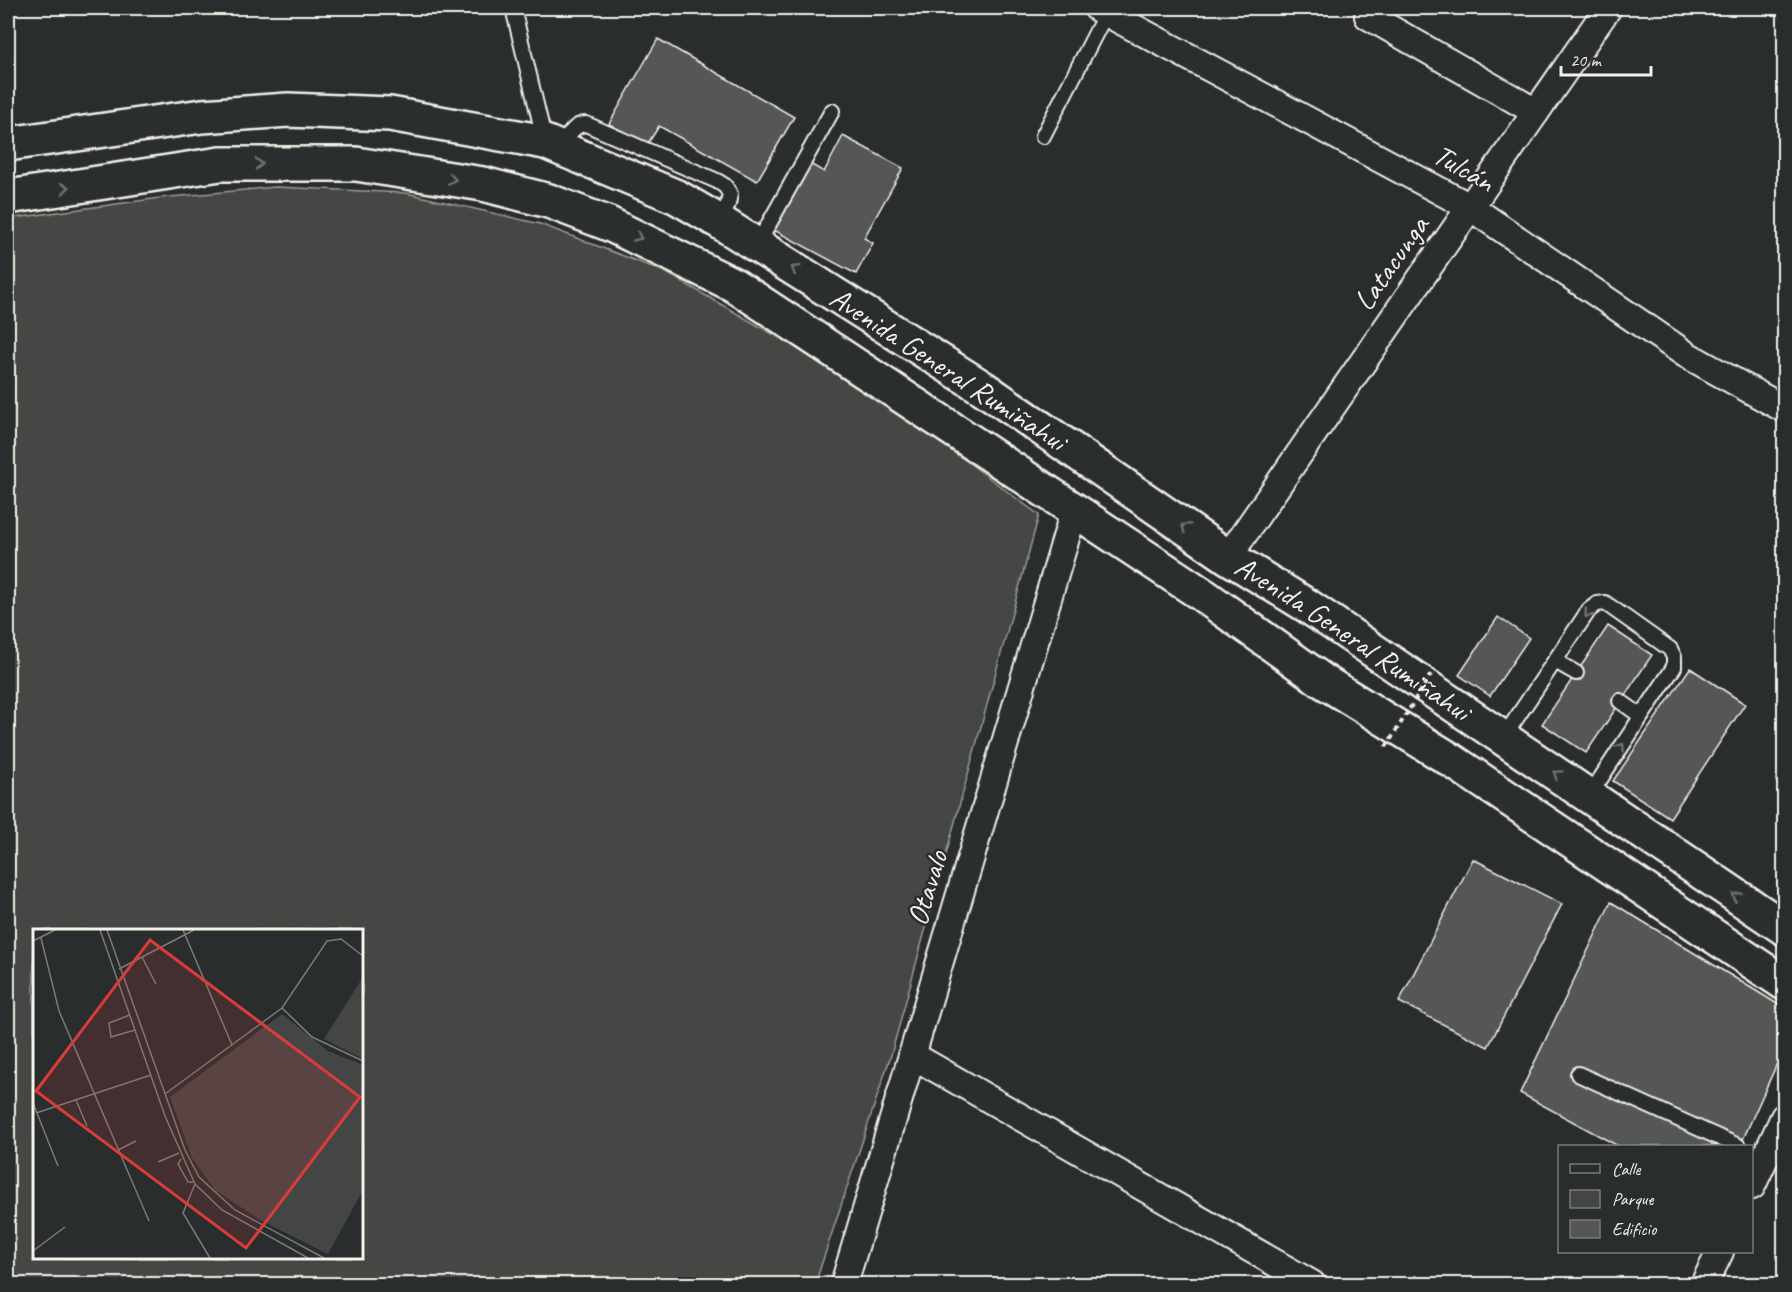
<svg xmlns="http://www.w3.org/2000/svg" width="1792" height="1292" viewBox="0 0 1792 1292" font-family="Caveat,sans-serif">
<rect width="100%" height="100%" fill="#2a2d2e"/>
<filter id="ink" filterUnits="userSpaceOnUse"><feTurbulence type="fractalNoise" baseFrequency=".0167" numOctaves="2"/><feDisplacementMap in="SourceGraphic" scale="12" xChannelSelector="R" yChannelSelector="G"/><feConvolveMatrix kernelMatrix="1 2 1 2 8 2 1 2 1" color-interpolation-filters="sRGB"/></filter>
<g filter="url(#ink)">
<path fill="#444645" stroke="#9c9c96" stroke-width="1.5" fill-rule="evenodd" d="M 275,187 L 406,193 L 540,224 L 665,272 L 790,344 L 868,393 L 965,460 L 1039,515 L 891,1055 L 815,1284 L 8,1284 L 8,219 L 160,198 ZM 34,930 L 362,930 L 362,1258 L 34,1258 Z"/>
<g fill="#555756" stroke="#f4f1e8" stroke-width="1.5">
<polygon points="658,39 794,117 757,181 659,126 647,145 609,124"/>
<polygon points="843,136 903,168 864,238 873,243 856,274 774,230 810,164 824,172"/>
<polygon points="1498,617 1529,638 1490,696 1459,675"/>
<polygon points="1608,626 1652,655 1586,753 1542,724"/>
<polygon points="1690,668 1745,704 1670,818 1613,781"/>
<polygon points="1473,859 1562,904 1488,1047 1399,1002"/>
<polygon points="1611,902 1784,1008 1784,1048 1740,1146 1618,1146 1520,1093"/>
<polygon points="1415,1276 1433,1284 1410,1284"/>
</g>
<g fill="none" stroke-linecap="round" stroke-linejoin="round">
<defs>
<g id="lane">
<polyline points="513,8 545,142"/>
<polyline points="1043,136 1106,13"/>
<path d="M 561,148 C 567,138 573,124 586,124 L 717,181 L 725,186 L 730,194 L 728,204 L 720,222"/>
<polyline points="759,246 766,229 832,111"/>
<polyline points="1555,661 1576,673"/>
<polyline points="1620,701 1641,716"/>
<polyline points="1503,738 1589,610 1597,604 1605,603 1670,649 1674,657 1674,667 1589,796"/>
<polyline points="1578,1074 1738,1146"/>
</g>
<g id="street">
<polyline points="1097,8 1470,207 1687,355 1784,409"/>
<polyline points="1368,16 1536,112"/>
<polyline points="1228,557 1608,8"/>
<polyline points="912,1055 1312,1284"/>
<polyline points="1752,1186 1784,1117"/>
<polyline points="844,1284 1074,511"/>
<polyline points="1704,1284 1720,1252"/>
</g>
<g id="highway">
<path id="s1" d="M 8,144 L 202,116 L 288,110 L 390,114 L 545,142 L 677,197 L 720,222 L 983,388 L 1228,557 L 1306,605 L 1784,928"/>
<polyline points="8,197 220,164 356,164 483,184 549,201 609,224 734,285 1203,595 1323,681 1451,760 1784,983"/>
</g>
</defs>
<use href="#lane" stroke="#f4f1e8" stroke-width="18"/>
<use href="#street" stroke="#f4f1e8" stroke-width="30"/>
<use href="#highway" stroke="#f4f1e8" stroke-width="38"/>
<use href="#lane" stroke="#2a2d2e" stroke-width="14"/>
<use href="#street" stroke="#2a2d2e" stroke-width="26"/>
<use href="#highway" stroke="#2a2d2e" stroke-width="33"/>
<polyline stroke="#f4f1e8" stroke-width="4" stroke-dasharray="4.5 4.5" stroke-linecap="butt" points="1386,747 1431,674"/>
</g>
<defs><path id="oneway-chevron" d="M-2-3.5L2.5 0L-2 3.5" fill="none" stroke-width="1.6" stroke-linecap="round" stroke-linejoin="round" transform="scale(1.5)"/></defs>
<g stroke="#71726f">
<use href="#oneway-chevron" transform="translate(259 164)"/>
<use href="#oneway-chevron" transform="translate(452 179) rotate(9)"/>
<use href="#oneway-chevron" transform="translate(65 188) rotate(-9)"/>
<use href="#oneway-chevron" transform="translate(638 237) rotate(24)"/>
<use href="#oneway-chevron" transform="translate(795 269) rotate(-148)"/>
<use href="#oneway-chevron" transform="translate(1185 527) rotate(-145)"/>
<use href="#oneway-chevron" transform="translate(1588 614) rotate(129)"/>
<use href="#oneway-chevron" transform="translate(1621 747) rotate(-57)"/>
<use href="#oneway-chevron" transform="translate(1557 774) rotate(-146)"/>
<use href="#oneway-chevron" transform="translate(1736 896) rotate(-146)"/>
</g>
</g>
<g text-anchor="middle" stroke-width="5" stroke-linejoin="round" paint-order="stroke">
<g font-size="30" fill="#f4f1e8" stroke="#2a2d2e">
<text transform="translate(1464 168) rotate(30)" y="10">Tulcán</text>
<text transform="translate(1391 263) rotate(-55)" y="10">Latacunga</text>
<text transform="translate(948 369) rotate(33)" y="10">Avenida General Rumiñahui</text>
<text dy="10" stroke="none"><textPath href="#s1" startOffset="1492">Avenida General Rumiñahui</textPath></text>
<text transform="translate(927 888) rotate(-73)" y="10">Otavalo</text>
</g>
</g>
<g transform="translate(33 929)">
<rect width="330" height="330" fill="#2a2d2e"/>
<path d="M 330,48 L 330,130 L 291,110 ZM 249,85 L 295,122 L 330,136 L 330,261 L 295,325 L 227,291 L 182,261 L 159,229 L 137,168 Z" fill="#444645"/>
<path fill="none" stroke="#7b7b78" stroke-width="1.5" d="M 67,1 L 132,187 L 162,255 L 189,281 L 275,329M 74,1 L 152,221 L 166,248 L 202,281 L 291,329M 150,1 L 199,116M 8,9 L 26,82 L 116,292M 0,12 L 22,1M 109,28 L 123,55M 86,40 L 161,1M 249,79 L 279,108 L 330,132M 97,86 L 76,94 L 78,108 L 102,101M 132,165 L 249,79 L 294,12 L 308,10 L 330,27M 43,171 L 54,197M 0,174 L 25,237M 3,184 L 118,146M 85,221 L 103,212M 148,230 L 145,235 L 155,253 L 160,253M 125,233 L 146,224M 162,255 L 150,284 L 177,329M 0,322 L 32,298"/>
<path fill="#d93c3b" fill-opacity="0.15" stroke="#d93c3b" stroke-width="3" d="M 117,11 L 327,168 L 213,319 L 3,162 Z"/>
<rect width="330" height="330" fill="none" stroke="#f4f1e8" stroke-width="3"/>
</g>
<rect width="1792" height="1292" fill="none" stroke="#2a2d2e" stroke-width="30"/>
<rect x="15" y="15" width="1762" height="1262" fill="none" stroke="#f4f1e8" stroke-width="2" filter="url(#ink)"/>
<rect x="1558" y="1145" width="195" height="108" fill="#2a2d2e" stroke="#7b7b78" stroke-width="1.5"/>
<rect x="1570" y="1164" width="30" height="9" fill="#2a2d2e" stroke="#7b7b78" stroke-width="1.5"/>
<text x="1612" y="1175" font-size="18" fill="#f4f1e8">Calle</text>
<rect x="1570" y="1190" width="30" height="18" fill="#444645" stroke="#7b7b78" stroke-width="1.5"/>
<text x="1612" y="1205" font-size="18" fill="#f4f1e8">Parque</text>
<rect x="1570" y="1220" width="30" height="18" fill="#555756" stroke="#7b7b78" stroke-width="1.5"/>
<text x="1612" y="1235" font-size="18" fill="#f4f1e8">Edificio</text>
<path d="M1561 66v9h90v-9" fill="none" stroke="#f4f1e8" stroke-width="3"/>
<text x="1570" y="66" font-size="18" fill="#f4f1e8" stroke="#2a2d2e" stroke-width="4.5" paint-order="stroke">20 m</text>
</svg>
